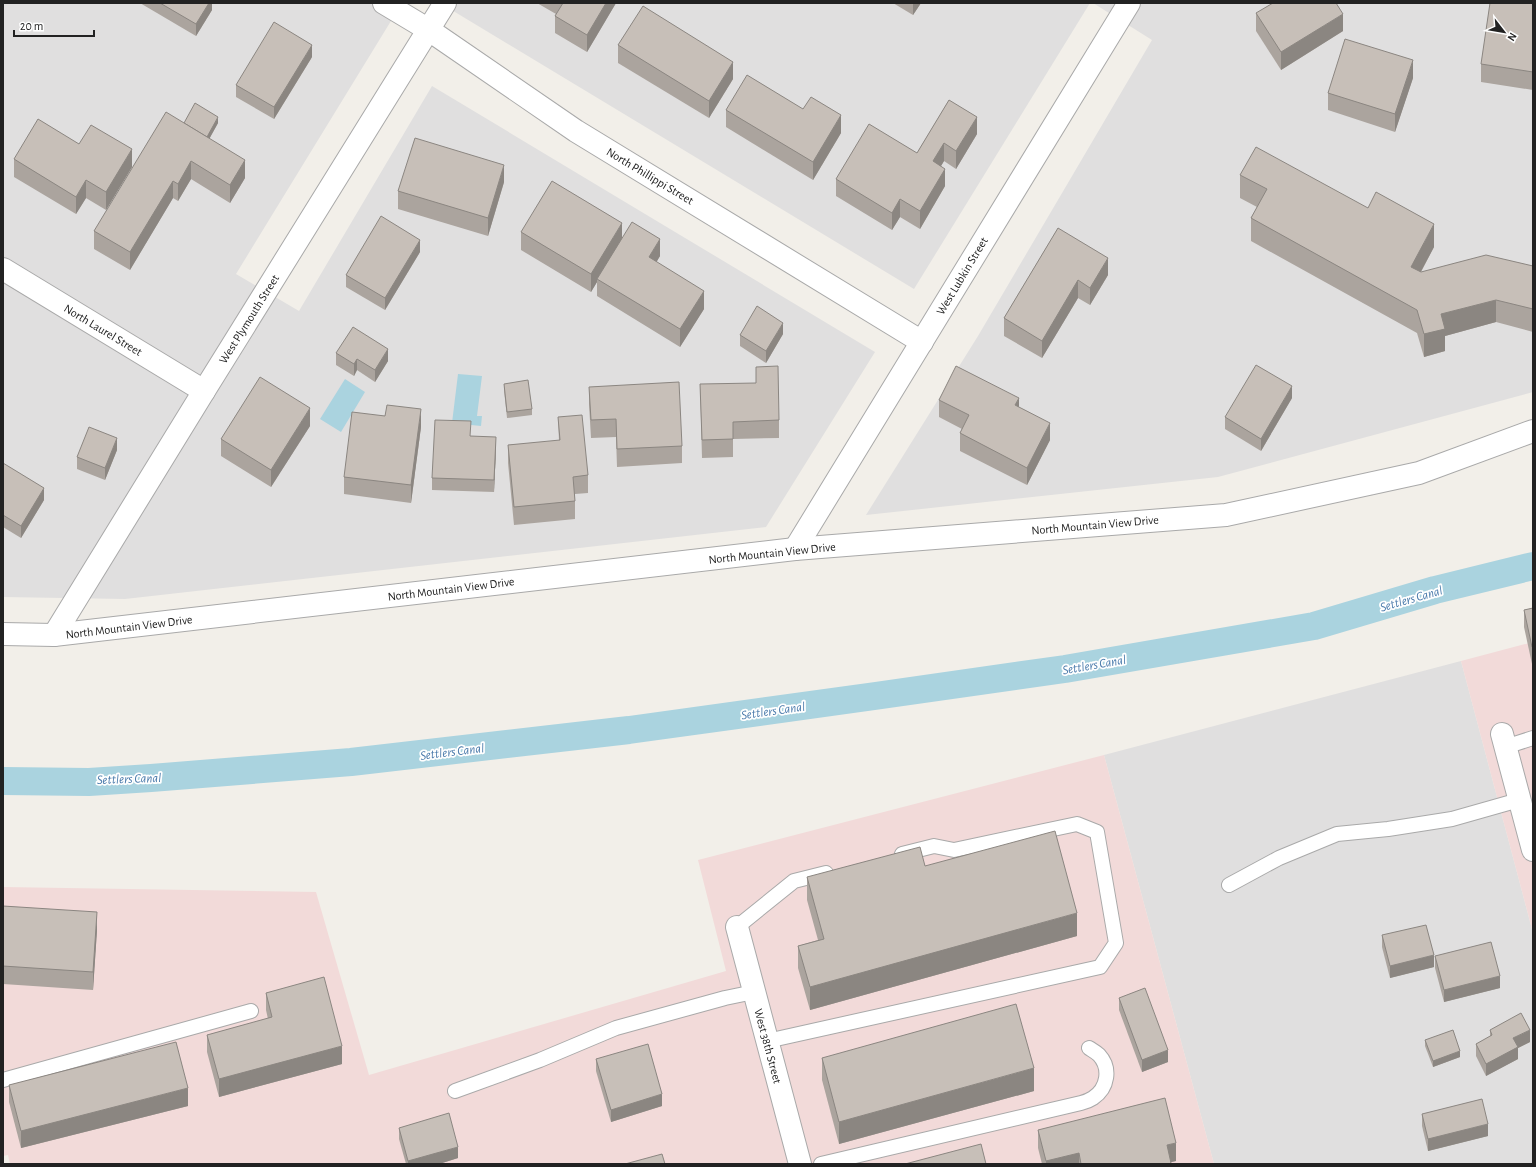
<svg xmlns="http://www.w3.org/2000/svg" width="1536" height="1167" viewBox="0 0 1536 1167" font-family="'Alegreya Sans',sans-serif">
<rect width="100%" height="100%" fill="#f2efe9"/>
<g fill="#e0dfdf">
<polygon points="3,3 402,3 236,274 299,311 432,86 875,352 766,527 125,599 3,597"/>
<polygon points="440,3 1090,3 914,289"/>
<polygon points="1093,3 1533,3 1533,392 1218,477 866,515 978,336 1152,40"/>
<polygon points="1461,661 1533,933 1533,1164 1214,1164 1104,755"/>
</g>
<g fill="#f2dad9">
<polygon points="1533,642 1533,933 1461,661"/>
<polygon points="1104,755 1214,1164 10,1164 8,1155 3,1156 3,887 316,892 369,1075 726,971 698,860"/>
</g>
<g fill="#aad3df">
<polygon points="458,374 482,376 477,416 482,416 481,426 452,423"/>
<polygon points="345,379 365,392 341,432 320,419"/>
</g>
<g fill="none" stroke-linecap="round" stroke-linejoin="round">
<polyline stroke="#aad3df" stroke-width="28" points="3,781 89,782 151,778 351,762 629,730 875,696 1065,669 1314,626 1435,590 1533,566"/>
<defs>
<g id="service">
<polyline points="1505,747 1533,738"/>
<polyline points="1229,885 1279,858 1337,834 1388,829 1452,819 1519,800"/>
<polyline points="737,927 794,881 826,873"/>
<polyline points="767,1041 1100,967 1116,943 1097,832 1077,824 954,850 934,846 902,854"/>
<polyline points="3,1080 251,1011"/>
<polyline points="455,1091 540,1060 616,1028 725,998 754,992"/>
<path d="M 821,1164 L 1081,1103 C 1085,1102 1090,1100 1093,1098 C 1108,1088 1111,1068 1099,1055 C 1096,1052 1092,1050 1089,1048"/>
</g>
<g id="minor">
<polyline points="384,3 429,30 576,131 922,342"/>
<polyline points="3,269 204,391"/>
<polyline points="795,549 1129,3"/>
<polyline points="3,634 54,635 795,549 1226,515 1419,473 1533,431"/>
<polyline points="54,635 204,391 445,3"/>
<polyline points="1502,734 1533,850"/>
<polyline points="737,927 800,1164"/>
</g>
</defs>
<use href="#service" stroke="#a9a9a9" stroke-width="16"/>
<use href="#minor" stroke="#a9a9a9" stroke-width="24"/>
<use href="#service" stroke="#fff" stroke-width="14"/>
<use href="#minor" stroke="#fff" stroke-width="22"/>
</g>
<g fill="#aba49e">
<polygon points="140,3 212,3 212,10 196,36"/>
<polygon points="537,3 616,3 587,52 555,33 555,16 556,14"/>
<polygon points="893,3 921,3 913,15"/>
<polygon points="1533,3 1533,90 1481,82 1481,64"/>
<polygon points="1256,13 1343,31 1281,70 1256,31"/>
<polygon points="618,45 733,79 709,118 618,63"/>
<polygon points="312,57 274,119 236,97 236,85"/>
<polygon points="1413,78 1395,132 1328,110 1328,93"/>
<polygon points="949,100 977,134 956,169 944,161 941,166 945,186 920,229 900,217 892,230 836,196 836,179 917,153"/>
<polygon points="803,109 841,133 813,180 726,127 726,110"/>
<polygon points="184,123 218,123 209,139 245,178 230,203 191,179 178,201 173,198 130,270 94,249 94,231"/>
<polygon points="79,144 132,167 106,210 86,198 76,214 14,177 14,159"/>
<polygon points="1240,175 1434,247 1421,272 1533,266 1533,332 1496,322 1445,336 1445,351 1424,357 1417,333 1251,241 1251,218 1257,207 1240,198"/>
<polygon points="504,182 488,236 398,209 398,191"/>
<polygon points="1058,228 1108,275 1090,305 1078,298 1042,358 1004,336 1004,318"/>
<polygon points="521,232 622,239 660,256 656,262 704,309 680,347 597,296 597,282 591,292 521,250"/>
<polygon points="420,252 385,310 346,287 346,275"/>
<polygon points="783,334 766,363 740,346 740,335"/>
<polygon points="336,353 388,361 375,382 357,370 354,376 336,365"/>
<polygon points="504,384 532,409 532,415 507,418 504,390"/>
<polygon points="700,384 779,420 779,438 733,439 733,457 702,458"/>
<polygon points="589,387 682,446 682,463 617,467 616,437 591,438 589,404"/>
<polygon points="1292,398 1261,451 1225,429 1225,417"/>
<polygon points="939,400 1019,407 1050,440 1027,485 960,451 960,433 962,429 939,417"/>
<polygon points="558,417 588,475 588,493 575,494 575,519 514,525 508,463 508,445 559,441"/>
<polygon points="310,426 271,487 221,456 221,439"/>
<polygon points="421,427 411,503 344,494 344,477"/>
<polygon points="471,436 496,449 494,492 432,490 432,478"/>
<polygon points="117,450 105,480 77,469 77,457"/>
<polygon points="3,463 44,500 21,538 3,527"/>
<polygon points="1533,608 1533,664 1532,664 1524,627 1524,610"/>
<polygon points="925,866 1077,936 810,1010 798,968 798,946 818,940 807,900 807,877"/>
<polygon points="3,906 97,930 93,990 3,984"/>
<polygon points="1382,935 1434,967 1390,978 1382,947"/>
<polygon points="1435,956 1500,988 1444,1002 1435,968"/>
<polygon points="266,993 342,1064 219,1097 207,1052 207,1035 268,1019 266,1010"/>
<polygon points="1119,998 1168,1062 1142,1072 1119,1010"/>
<polygon points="1490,1030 1530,1042 1518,1048 1518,1059 1486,1076 1476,1056 1476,1044 1490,1037"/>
<polygon points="1425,1040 1460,1057 1433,1067 1425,1046"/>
<polygon points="822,1058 1034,1091 839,1144 822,1080"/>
<polygon points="596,1059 662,1106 611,1122 596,1071"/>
<polygon points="9,1085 188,1106 21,1148 9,1102"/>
<polygon points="1422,1114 1488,1136 1428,1151 1422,1126"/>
<polygon points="399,1128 458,1158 439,1164 406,1164 399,1139"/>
<polygon points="1038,1130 1176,1161 1171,1162 1171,1164 1042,1164 1038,1148"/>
</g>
<g fill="#8b8681">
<polygon points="209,3 212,3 212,10 196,36 196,24"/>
<polygon points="606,3 616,3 587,52 587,35"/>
<polygon points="913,3 921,3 913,15"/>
<polygon points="1343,14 1343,31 1281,70 1281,52"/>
<polygon points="312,45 312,57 274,119 274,107"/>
<polygon points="1413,60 1413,78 1395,132 1395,114"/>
<polygon points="733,62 733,79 709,118 709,101"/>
<polygon points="841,115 841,133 813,180 813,162"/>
<polygon points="218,117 218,123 207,143 207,137"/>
<polygon points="977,117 977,134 956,169 956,151"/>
<polygon points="944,143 944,161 933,179 933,161"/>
<polygon points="132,149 132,167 106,210 106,192"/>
<polygon points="245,160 245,178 230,203 230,185"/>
<polygon points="191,161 191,179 178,201 178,184"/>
<polygon points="504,165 504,182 488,236 488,218"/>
<polygon points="945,169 945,186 920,229 920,211"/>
<polygon points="86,180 86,198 76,214 76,197"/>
<polygon points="173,181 173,198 130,270 130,252"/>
<polygon points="900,199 900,217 892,230 892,213"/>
<polygon points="622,223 622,240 597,279 597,282 591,292 591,274"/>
<polygon points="1434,224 1434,247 1411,290 1411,267"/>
<polygon points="660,239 660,256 649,275 649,257"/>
<polygon points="420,240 420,252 385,310 385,298"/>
<polygon points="1108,258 1108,275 1090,305 1090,288"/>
<polygon points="1078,280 1078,298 1042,358 1042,341"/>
<polygon points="704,291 704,309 680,347 680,329"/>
<polygon points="1496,300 1496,322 1445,336 1445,351 1424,357 1424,334 1441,314"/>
<polygon points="783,323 783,334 766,363 766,351"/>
<polygon points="388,349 388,361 375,382 375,370"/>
<polygon points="357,359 357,370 354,376 354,364"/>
<polygon points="1292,386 1292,398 1261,451 1261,439"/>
<polygon points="1019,398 1019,415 1015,405"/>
<polygon points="310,408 310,426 271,487 271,470"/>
<polygon points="421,409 421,427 411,503 411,485"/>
<polygon points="1050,423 1050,440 1027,485 1027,468"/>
<polygon points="496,437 496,449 494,492 494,480"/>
<polygon points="117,438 117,450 105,480 105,468"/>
<polygon points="44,488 44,500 21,538 21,526"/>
<rect x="1532" y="647" width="1" height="17"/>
<polygon points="97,912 97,930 93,990 93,972"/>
<polygon points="1077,913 1077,936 810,1010 810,987"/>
<polygon points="1434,955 1434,967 1390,978 1390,966"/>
<polygon points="1500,976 1500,988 1444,1002 1444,990"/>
<polygon points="1530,1030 1530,1042 1518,1048 1518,1059 1486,1076 1486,1064 1513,1038"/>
<polygon points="342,1046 342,1064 219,1097 219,1079"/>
<polygon points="1168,1050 1168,1062 1142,1072 1142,1060"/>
<polygon points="1460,1051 1460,1057 1433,1067 1433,1061"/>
<polygon points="1034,1068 1034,1091 839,1144 839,1122"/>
<polygon points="188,1088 188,1106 21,1148 21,1131"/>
<polygon points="662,1094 662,1106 611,1122 611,1110"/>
<polygon points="1488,1124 1488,1136 1428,1151 1428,1139"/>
<polygon points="1176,1143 1176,1161 1167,1163 1167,1145"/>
<polygon points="458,1147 458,1158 439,1164 408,1164 408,1161"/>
<polygon points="1079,1153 1079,1164 1046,1164 1046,1161"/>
</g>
<g fill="#c7bfb8" stroke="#8b8681">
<polygon points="160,3 209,3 196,24"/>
<polygon points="563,3 606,3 587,35 555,16"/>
<polygon points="1273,3 1336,3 1343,14 1281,52 1256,13"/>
<polygon points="1490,3 1533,3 1533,72 1481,64"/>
<polygon points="643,6 733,62 709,101 618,45"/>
<polygon points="274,22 312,45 274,107 236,85"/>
<polygon points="1345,39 1413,60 1395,114 1328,93"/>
<polygon points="747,75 803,109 811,97 841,115 813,162 726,110"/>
<polygon points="949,100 977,117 956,151 944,143 933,161 945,169 920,211 900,199 892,213 836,179 869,124 917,153"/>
<polygon points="195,103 218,117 207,137 184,123"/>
<polygon points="166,112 245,160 230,185 191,161 178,184 173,181 130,252 94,231"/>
<polygon points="38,119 79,144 91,125 132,149 106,192 86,180 76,197 14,159"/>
<polygon points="415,138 504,165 488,218 398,191"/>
<polygon points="1256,147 1368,208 1376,192 1434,224 1411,267 1421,272 1486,255 1533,266 1533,309 1496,300 1441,314 1445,329 1424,334 1417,310 1251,218 1267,189 1240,175"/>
<polygon points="552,181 622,223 591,274 521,232"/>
<polygon points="381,216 420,240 385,298 346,275"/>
<polygon points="632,222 660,239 649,257 704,291 680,329 597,279"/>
<polygon points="1058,228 1108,258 1090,288 1078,280 1042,341 1004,318"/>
<polygon points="757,306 783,323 766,351 740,335"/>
<polygon points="353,327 388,349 375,370 357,359 354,364 336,353"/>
<polygon points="1256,365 1292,386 1261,439 1225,417"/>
<polygon points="778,366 779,420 733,422 733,439 702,440 700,384 756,383 756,367"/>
<polygon points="956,366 1019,398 1015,405 1050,423 1027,468 960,433 969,415 939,400"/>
<polygon points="260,377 310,408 271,470 221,439"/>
<polygon points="528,380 532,409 507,412 504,384"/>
<polygon points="679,382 682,446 617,449 616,419 591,420 589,387"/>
<polygon points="387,405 421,409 411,485 344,477 352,412 385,416"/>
<polygon points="582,415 588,475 573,477 575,501 514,507 508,445 560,440 558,417"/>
<polygon points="435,420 471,421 470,436 496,437 494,480 432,478"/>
<polygon points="89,427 117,438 105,468 77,457"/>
<polygon points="3,463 44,488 21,526 3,515"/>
<polygon points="1533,608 1533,647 1532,647 1524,610"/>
<polygon points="1055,831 1077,913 810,987 798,946 824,939 807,877 920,847 925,866"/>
<polygon points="3,906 97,912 93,972 3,966"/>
<polygon points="1426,925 1434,955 1390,966 1382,935"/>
<polygon points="1491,942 1500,976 1444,990 1435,956"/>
<polygon points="324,977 342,1046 219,1079 207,1035 272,1017 266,993"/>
<polygon points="1145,988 1168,1050 1142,1060 1119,998"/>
<polygon points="1016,1004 1034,1068 839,1122 822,1058"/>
<polygon points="1521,1013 1530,1030 1513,1038 1518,1047 1486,1064 1476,1044 1492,1035 1490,1030"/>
<polygon points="1453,1030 1460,1051 1433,1061 1425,1040"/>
<polygon points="176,1042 188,1088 21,1131 9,1085"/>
<polygon points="648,1044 662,1094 611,1110 596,1059"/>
<polygon points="1165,1098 1176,1143 1167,1145 1171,1163 1168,1164 1081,1164 1079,1153 1046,1161 1038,1130"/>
<polygon points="1482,1099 1488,1124 1428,1139 1422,1114"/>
<polygon points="449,1113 458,1147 408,1161 399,1128"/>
<polygon points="981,1144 986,1164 905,1164"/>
<polygon points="662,1154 665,1164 625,1164"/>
</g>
<g text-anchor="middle" stroke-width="3.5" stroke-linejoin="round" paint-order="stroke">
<g font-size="12" fill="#222" stroke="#fff">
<text transform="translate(650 176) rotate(31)" y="4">North Phillippi Street</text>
<text transform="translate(962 276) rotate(-59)" y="4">West Lubkin Street</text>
<text transform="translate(249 319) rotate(-58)" y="4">West Plymouth Street</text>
<text transform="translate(103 330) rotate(31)" y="4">North Laurel Street</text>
<text transform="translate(1095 525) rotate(-5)" y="4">North Mountain View Drive</text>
<text transform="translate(772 553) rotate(-6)" y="4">North Mountain View Drive</text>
<text transform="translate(451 589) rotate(-7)" y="4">North Mountain View Drive</text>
<text transform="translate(129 627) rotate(-7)" y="4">North Mountain View Drive</text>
<text transform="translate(768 1046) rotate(75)" y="4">West 38th Street</text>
</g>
<g font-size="13" font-style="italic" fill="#4a7aab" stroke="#fff">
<text transform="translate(1411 598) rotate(-16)" y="5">Settlers Canal</text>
<text transform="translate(1094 664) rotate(-10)" y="5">Settlers Canal</text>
<text transform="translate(773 710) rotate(-8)" y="5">Settlers Canal</text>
<text transform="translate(452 751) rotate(-7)" y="5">Settlers Canal</text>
<text transform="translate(129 778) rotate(-2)" y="5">Settlers Canal</text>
</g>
</g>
<rect width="1536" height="1167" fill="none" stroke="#222222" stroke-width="8"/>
<g transform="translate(1504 32) rotate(121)" stroke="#ffffff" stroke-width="3" paint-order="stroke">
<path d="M0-3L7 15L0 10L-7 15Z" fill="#222222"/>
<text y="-6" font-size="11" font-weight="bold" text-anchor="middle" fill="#222222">N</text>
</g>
<path d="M14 30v6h80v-6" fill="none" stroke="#222222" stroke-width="2"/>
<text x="20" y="30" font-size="12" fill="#222222" stroke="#ffffff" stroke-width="3" paint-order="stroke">20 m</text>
</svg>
